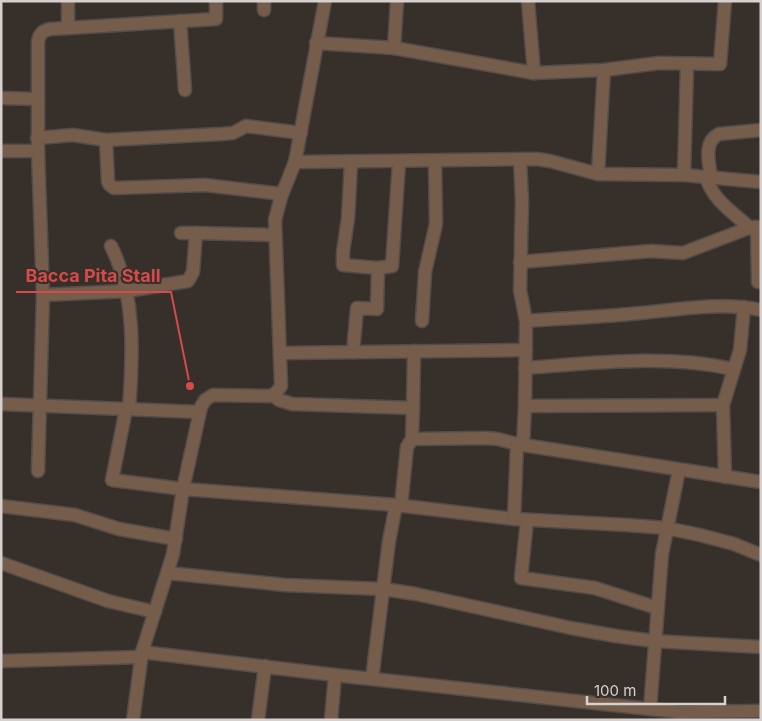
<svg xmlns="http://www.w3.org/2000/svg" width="762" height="721" viewBox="0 0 762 721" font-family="Inter,sans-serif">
<rect width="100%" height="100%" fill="#362f2a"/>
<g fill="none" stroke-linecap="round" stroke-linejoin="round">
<defs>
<g id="minor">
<polyline points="528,1 534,73"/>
<polyline points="264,10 264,1"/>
<polyline points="180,21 185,90"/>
<polyline points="68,28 68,1"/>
<polyline points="316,43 394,48 534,73 604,70 659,63 720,64 725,1"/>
<polyline points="394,48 397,1"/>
<polyline points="1,98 38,99"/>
<polyline points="37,138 73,135 106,140 221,134 233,133 246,126 301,133"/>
<polyline points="106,140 108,182 110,185 114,188 205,185 282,194"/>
<polyline points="1,151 38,151"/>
<polyline points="520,160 522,201 520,290 526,321 525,406 523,445"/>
<polyline points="295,162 537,159 550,161 598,174 684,175 761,182"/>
<polyline points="351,163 348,218 343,252 343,265 378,268 392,266 399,162"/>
<polyline points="598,174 604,70"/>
<polyline points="684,175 687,64"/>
<path d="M 706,176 C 711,199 734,213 750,228"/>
<path d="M 711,177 C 709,162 703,142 719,134 L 761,130"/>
<polyline points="757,227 758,282"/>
<polyline points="181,233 196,233"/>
<path d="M 111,246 C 136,296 133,355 129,409"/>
<polyline points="520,262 651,251 683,253 746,229 754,227 761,228"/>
<polyline points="43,295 127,291 188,281 193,272 196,233 275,235"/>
<polyline points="422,321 425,272 436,224 435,162"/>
<path d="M 526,321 C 564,318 603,317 641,313 C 681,309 722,302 761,310"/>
<polyline points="353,352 357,308 377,309 378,268"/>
<polyline points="280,353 526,350"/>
<path d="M 525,368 C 593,363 666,354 733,369"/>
<polyline points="273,395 279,400 292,404 413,408 412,439 407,447 401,506"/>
<polyline points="1,404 199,412"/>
<polyline points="525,406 723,405"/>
<polyline points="413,408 414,351"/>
<polyline points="126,409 112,480 183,489 396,505 514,519 627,525 666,528 700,535 734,544 761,555"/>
<polyline points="412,439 485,438 498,439 517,444 761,482"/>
<path d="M 38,471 L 43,295 L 38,151 L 38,42 C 39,34 43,30 51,29 L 216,19 L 216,1"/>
<polyline points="725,477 723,405 740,350 744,307"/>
<polyline points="1,506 75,515 119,529 176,539"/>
<polyline points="514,519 517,444"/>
<polyline points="527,520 521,578 595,588 657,608"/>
<polyline points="1,563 108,601 155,612"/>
<polyline points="168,573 285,585 383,589 416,594 571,628 616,636 654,641 761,647"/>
<polyline points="142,652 335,675 650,709 679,712 761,711"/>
<polyline points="1,661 141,657"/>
<polyline points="372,679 389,541 396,505"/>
<polyline points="650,709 662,554 679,470"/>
<polyline points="133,720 142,652 173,554 183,489 201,407 205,400 213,395 270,396 276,393 281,386 275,220 281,197 295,162 325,1"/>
<polyline points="258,720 265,666"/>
<polyline points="331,720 335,675"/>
</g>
</defs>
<use href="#minor" stroke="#534c48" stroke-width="15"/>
<use href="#minor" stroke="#765c4a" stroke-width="12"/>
</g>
<path fill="none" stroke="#d64a49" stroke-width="2" d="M190 386L171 292H16"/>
<circle fill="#d64a49" stroke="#362f2a" stroke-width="2" cx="190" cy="386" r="5"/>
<g font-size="18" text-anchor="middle" font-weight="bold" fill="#d64a49" stroke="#362f2a" stroke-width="4" stroke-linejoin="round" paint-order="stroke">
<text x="93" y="282">Bacca Pita Stall</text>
</g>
<rect width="762" height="721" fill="none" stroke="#d6d1ce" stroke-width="5"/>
<path d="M587 696v8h138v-8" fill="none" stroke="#d6d1ce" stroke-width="2.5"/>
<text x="594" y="696" font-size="15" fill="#d6d1ce" stroke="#362f2a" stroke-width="4" paint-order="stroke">100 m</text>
</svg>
